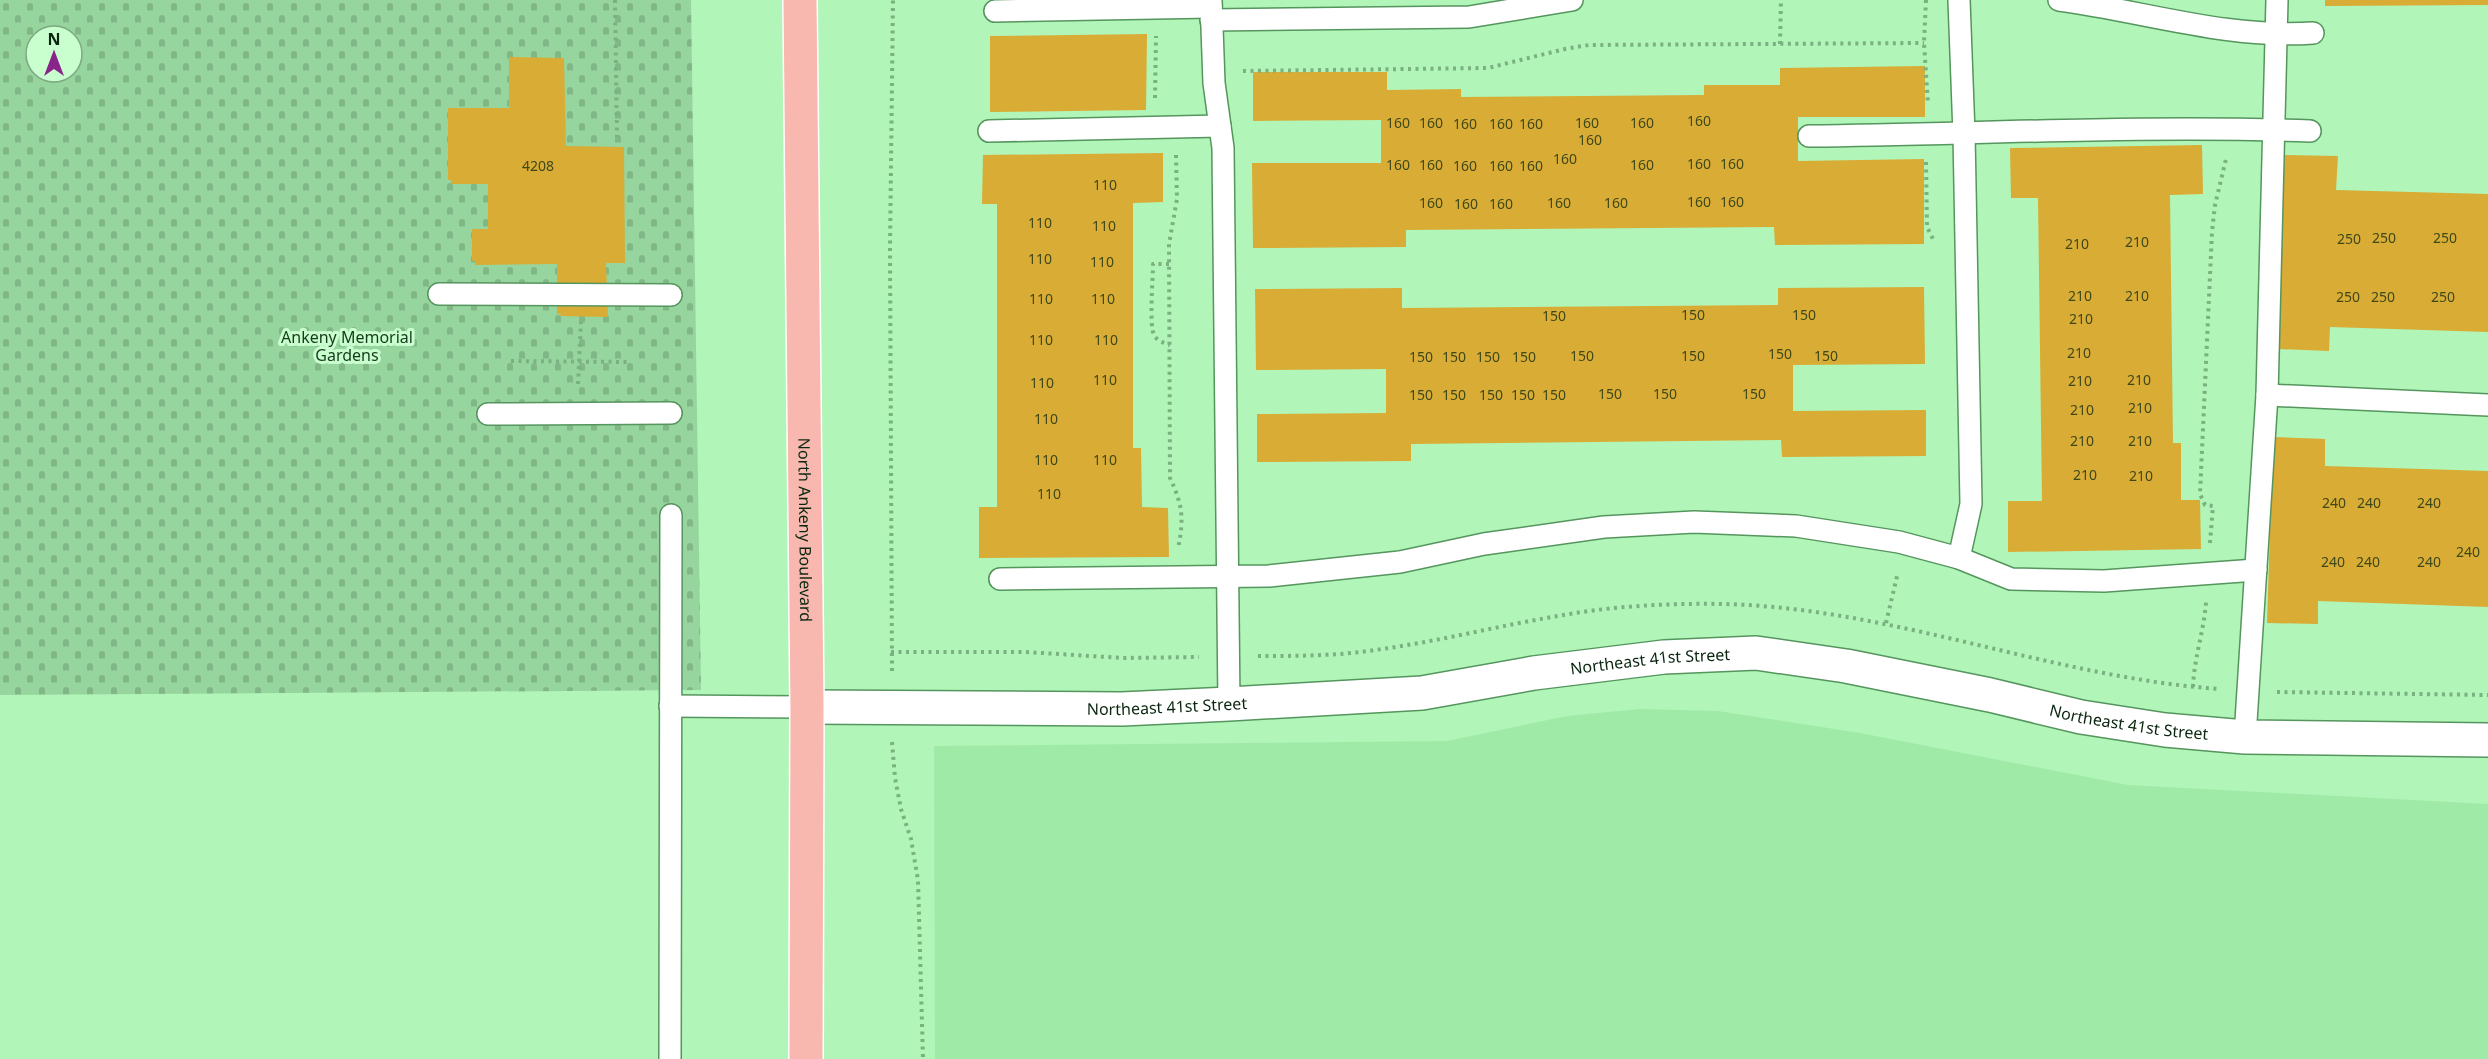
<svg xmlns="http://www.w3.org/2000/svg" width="2488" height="1059" viewBox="0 0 2488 1059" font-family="'Noto Sans',sans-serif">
<defs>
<pattern id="cemetery-stones" width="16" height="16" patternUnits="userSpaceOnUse" patternTransform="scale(1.5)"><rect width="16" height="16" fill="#97d59e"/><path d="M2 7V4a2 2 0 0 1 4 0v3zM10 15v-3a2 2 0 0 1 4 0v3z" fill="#81b787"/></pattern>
</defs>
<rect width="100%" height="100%" fill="#b1f5b8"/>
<polygon fill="#a0eaa8" points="1640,709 1718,711 1860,733 2128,785 2488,804 2488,1059 935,1059 934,746 1447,741 1567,716"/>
<path fill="url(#cemetery-stones)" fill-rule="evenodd" d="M 0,0 L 691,0 L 701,690 L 0,695 ZM 36,36 L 72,36 L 72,72 L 36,72 Z"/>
<g fill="#d9ac35">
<polygon points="2325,0 2488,0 2488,5 2325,6"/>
<polygon points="1147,34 1146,110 990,112 990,36"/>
<polygon points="509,57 564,58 566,146 624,147 625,263 606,263 608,317 560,316 561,314 557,314 557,264 475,265 475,261 472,261 472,229 488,229 488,184 451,184 451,180 448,180 448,108 509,108"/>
<polygon points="1925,66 1925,117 1798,117 1798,161 1924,159 1924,244 1775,245 1774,227 1406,230 1406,247 1253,248 1252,163 1381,163 1381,120 1253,121 1253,72 1387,72 1387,90 1461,89 1461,97 1704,95 1704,85 1780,85 1780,68"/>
<polygon points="2202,145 2203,194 2170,195 2173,443 2181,443 2181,500 2200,500 2201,549 2008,552 2008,501 2042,501 2038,198 2011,198 2010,148"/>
<polygon points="1163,153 1163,202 1133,203 1133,448 1141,448 1142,507 1168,508 1169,557 979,558 979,507 997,507 997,204 982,204 983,155"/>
<polygon points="2284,155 2338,156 2336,190 2488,194 2488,332 2330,327 2329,351 2278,349"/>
<polygon points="1924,287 1925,364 1793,365 1793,411 1926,410 1926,456 1782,457 1781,440 1411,444 1411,461 1257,462 1257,414 1386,413 1386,369 1256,370 1255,289 1402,288 1402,308 1778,305 1778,288"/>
<polygon points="2273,437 2325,439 2325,466 2488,471 2488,607 2318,601 2318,624 2267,623"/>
</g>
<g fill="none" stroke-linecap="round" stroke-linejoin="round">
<defs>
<g id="service">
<polyline points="1211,0 1214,83 1223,148 1229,704"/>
<path d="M 2059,0 C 2143,11 2227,39 2313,33"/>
<polyline points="995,11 1211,7"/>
<polyline points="1211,20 1469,17 1572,0"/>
<polyline points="989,131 1220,126"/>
<path d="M 1809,136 C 1976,134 2143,125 2310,131"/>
<polyline points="439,294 671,295"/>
<polyline points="2267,395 2488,405"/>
<polyline points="488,414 671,413"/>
<polyline points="1959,558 1971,504 1964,134 1959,0"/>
<polyline points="1000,579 1269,576 1400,562 1484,544 1604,527 1694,522 1796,526 1899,542 1959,558 2011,579 2104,581 2256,570"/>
<polyline points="670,706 807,707"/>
<polyline points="2245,737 2267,395 2277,0"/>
<polyline points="670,1059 671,515"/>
</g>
<g id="minor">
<path id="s1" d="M 807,707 L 1122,709 L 1229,704 L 1422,693 L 1534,673 L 1664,657 L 1756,653 L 1846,666 L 1990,695 L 2081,717 L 2165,730 L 2245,737 L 2488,740"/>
</g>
<g id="primary">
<path id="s2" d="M 800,0 L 807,707 L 806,1059"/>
</g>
</defs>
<use href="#service" stroke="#55955e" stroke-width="24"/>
<use href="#minor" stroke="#55955e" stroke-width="36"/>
<use href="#primary" stroke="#fff" stroke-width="36"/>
<g stroke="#7ab181" stroke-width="4" stroke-dasharray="3 4.5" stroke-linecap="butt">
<polyline points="615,0 617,137"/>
<polyline points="1926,0 1924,43 1928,104"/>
<polyline points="1780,44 1781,0"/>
<polyline points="1243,71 1488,68 1565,49 1589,45 1924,43"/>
<polyline points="1155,98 1156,36"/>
<path d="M 1176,155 L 1177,199 L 1169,244 L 1170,478 C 1183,506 1184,518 1178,549"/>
<polyline points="1926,162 1927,227 1933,239"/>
<path d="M 1169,264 L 1153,264 C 1153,278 1149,326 1154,335 C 1157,341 1164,343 1170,345"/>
<polyline points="511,361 628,362"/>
<polyline points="578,384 581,322"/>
<polyline points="2210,543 2213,506 2205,505 2200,494 2212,232 2215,205 2226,159"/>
<polyline points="1886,623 1898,572"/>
<polyline points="891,652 1026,652 1123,658 1199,657"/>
<path d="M 1258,656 C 1297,656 1336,656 1375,650 C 1436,642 1497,626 1558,616 C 1612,606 1668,603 1723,604 C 1893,608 2051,677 2219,689"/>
<polyline points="892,671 890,248 893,0"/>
<path d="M 2193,687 C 2194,658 2204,631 2206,602"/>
<polyline points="2277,692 2488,695"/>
<polyline points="892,742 895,778 901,809 911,839 918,880 923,1059"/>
</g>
<use href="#service" stroke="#fff" stroke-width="21"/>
<use href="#minor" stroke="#fff" stroke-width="33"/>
<use href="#primary" stroke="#f8b8b0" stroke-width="33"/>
</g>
<g text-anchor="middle" stroke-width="6" stroke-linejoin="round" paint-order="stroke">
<g font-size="14" fill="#3e4819">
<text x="1699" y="126">160</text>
<text x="1398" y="128">160</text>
<text x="1431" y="128">160</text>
<text x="1587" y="128">160</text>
<text x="1642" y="128">160</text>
<text x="1465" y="129">160</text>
<text x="1501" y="129">160</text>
<text x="1531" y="129">160</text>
<text x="1590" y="145">160</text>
<text x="1565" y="164">160</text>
<text x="1699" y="169">160</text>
<text x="1732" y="169">160</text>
<text x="1398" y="170">160</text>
<text x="1431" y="170">160</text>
<text x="1642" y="170">160</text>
<text x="538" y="171">4208</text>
<text x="1465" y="171">160</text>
<text x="1501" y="171">160</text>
<text x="1531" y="171">160</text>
<text x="1105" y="190">110</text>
<text x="1699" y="207">160</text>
<text x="1732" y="207">160</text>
<text x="1431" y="208">160</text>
<text x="1559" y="208">160</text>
<text x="1616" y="208">160</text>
<text x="1466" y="209">160</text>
<text x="1501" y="209">160</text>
<text x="1040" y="228">110</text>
<text x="1104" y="231">110</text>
<text x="2384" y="243">250</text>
<text x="2445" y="243">250</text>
<text x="2349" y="244">250</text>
<text x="2137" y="247">210</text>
<text x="2077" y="249">210</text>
<text x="1040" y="264">110</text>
<text x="1102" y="267">110</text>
<text x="2080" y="301">210</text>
<text x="2137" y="301">210</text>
<text x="2348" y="302">250</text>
<text x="2383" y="302">250</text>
<text x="2443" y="302">250</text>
<text x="1041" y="304">110</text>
<text x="1103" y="304">110</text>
<text x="1693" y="320">150</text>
<text x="1804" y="320">150</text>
<text x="1554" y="321">150</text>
<text x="2081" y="324">210</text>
<text x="1041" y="345">110</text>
<text x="1106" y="345">110</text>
<text x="2079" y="358">210</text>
<text x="1780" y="359">150</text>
<text x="1582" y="361">150</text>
<text x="1693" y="361">150</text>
<text x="1826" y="361">150</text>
<text x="1421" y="362">150</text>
<text x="1454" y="362">150</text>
<text x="1488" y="362">150</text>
<text x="1524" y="362">150</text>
<text x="1105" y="385">110</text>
<text x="2139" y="385">210</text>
<text x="2080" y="386">210</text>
<text x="1042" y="388">110</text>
<text x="1610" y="399">150</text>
<text x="1665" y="399">150</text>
<text x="1754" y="399">150</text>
<text x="1421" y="400">150</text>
<text x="1454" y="400">150</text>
<text x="1491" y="400">150</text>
<text x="1523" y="400">150</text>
<text x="1554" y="400">150</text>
<text x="2140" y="413">210</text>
<text x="2082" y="415">210</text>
<text x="1046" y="424">110</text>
<text x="2082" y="446">210</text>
<text x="2140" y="446">210</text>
<text x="1046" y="465">110</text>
<text x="1105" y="465">110</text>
<text x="2085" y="480">210</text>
<text x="2141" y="481">210</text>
<text x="1049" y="499">110</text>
<text x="2334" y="508">240</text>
<text x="2369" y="508">240</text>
<text x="2429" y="508">240</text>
<text x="2468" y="557">240</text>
<text x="2333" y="567">240</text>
<text x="2368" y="567">240</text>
<text x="2429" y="567">240</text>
</g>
<g font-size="16" fill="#163b1c" stroke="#c9fece">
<text x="347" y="343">Ankeny Memorial<tspan x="347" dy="18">Gardens</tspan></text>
</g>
<g font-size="16" fill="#0b2610" stroke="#c9fece">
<text dy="6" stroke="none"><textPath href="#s2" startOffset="530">North Ankeny Boulevard</textPath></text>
<text dy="6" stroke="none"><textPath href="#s1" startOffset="846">Northeast 41st Street</textPath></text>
<text dy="6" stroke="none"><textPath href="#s1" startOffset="360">Northeast 41st Street</textPath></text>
<text dy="6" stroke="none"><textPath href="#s1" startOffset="1332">Northeast 41st Street</textPath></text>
</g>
</g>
<g transform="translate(54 54)"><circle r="28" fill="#c9fece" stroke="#7da882" stroke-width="1.5"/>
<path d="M0-4.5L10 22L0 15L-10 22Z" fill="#89248b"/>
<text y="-9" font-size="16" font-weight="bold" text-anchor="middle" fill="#0b2610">N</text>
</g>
</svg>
